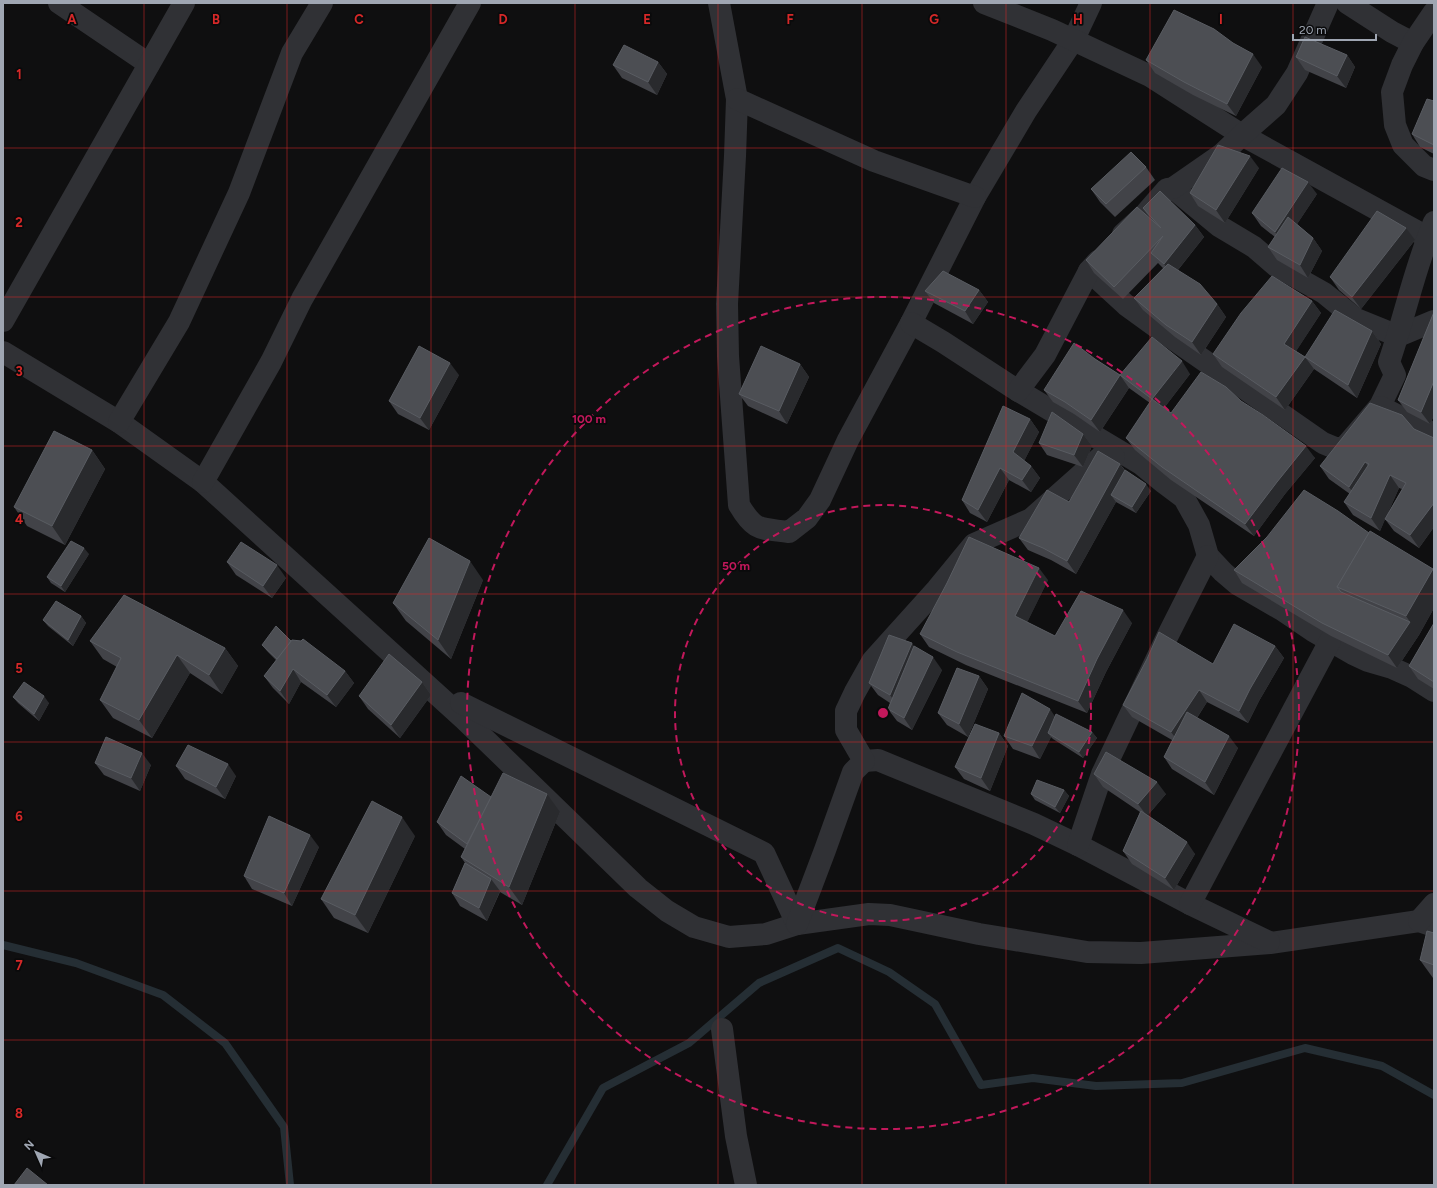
<svg xmlns="http://www.w3.org/2000/svg" width="1437" height="1188" viewBox="0 0 1437 1188" font-family="Figtree,sans-serif">
<rect width="100%" height="100%" fill="#0f0f10"/>
<g fill="none" stroke-linecap="round" stroke-linejoin="round">
<g stroke="#252e34" stroke-width="8">
<polyline points="3,945 76,963 163,995 225,1043 284,1127 290,1185"/>
<polyline points="547,1185 603,1088 689,1043 759,983 838,948 889,972 935,1004 981,1085 1033,1078 1096,1086 1182,1083 1305,1048 1382,1066 1434,1095"/>
</g>
<g stroke="#303135" stroke-width="22">
<polyline points="59,3 149,64"/>
<path d="M 719,3 L 737,99 L 735,156 L 727,304 L 728,356 L 739,505 C 755,532 760,528 789,532 L 807,518 L 820,500 L 848,440 L 911,323 L 975,197 L 1026,111 L 1074,39 L 1091,3"/>
<polyline points="984,3 1052,30 1150,76 1242,135 1427,237"/>
<polyline points="1347,3 1392,32 1413,43"/>
<polyline points="1434,12 1413,43 1402,65 1392,92 1395,125 1403,145 1424,166 1434,170"/>
<polyline points="737,99 874,161 975,197"/>
<polyline points="1173,188 1219,226 1254,247 1276,266 1324,293 1356,319 1398,336 1434,321"/>
<polyline points="1123,234 1146,213 1167,189 1173,188 1222,154 1242,135 1276,105 1297,73 1328,3"/>
<path d="M 1089,271 L 1126,305 L 1166,334 L 1323,443 L 1335,448 L 1344,448 L 1380,406 L 1395,375 L 1389,362 C 1405,316 1415,266 1434,222"/>
<polyline points="3,321 184,3"/>
<polyline points="911,323 943,342 1012,387 1141,464 1164,483 1184,498 1199,525 1208,556 1223,572 1237,584 1282,610 1313,631 1353,654 1368,661 1392,668 1412,677 1434,691"/>
<polyline points="3,352 119,422 203,482 464,719 638,888 667,911 694,927 729,937 766,934 797,924 869,914 890,915 979,934 1087,952 1141,953 1270,943 1419,921 1434,926"/>
<polyline points="1018,391 1045,355 1089,271 1098,261"/>
<polyline points="1381,407 1434,434"/>
<polyline points="119,422 179,322 239,193 292,53 322,3"/>
<polyline points="203,482 271,362 302,299 470,3"/>
<polyline points="461,703 764,853 797,924"/>
<polyline points="864,761 878,760 1034,824 1078,845 1190,904 1269,942"/>
<polyline points="1078,845 1102,774 1167,637 1208,556"/>
<polyline points="1190,904 1330,641"/>
<polyline points="1419,921 1434,904"/>
<polyline points="797,924 825,850 853,772 864,761 846,730 846,711 855,692 873,660 937,589 974,544 1031,519 1103,455 1114,457"/>
<polyline points="722,1029 736,1136 746,1185"/>
</g>
</g>
<g fill="#424348" fill-rule="evenodd">
<polygon points="1347,55 1355,67 1346,88 1305,70 1296,57"/>
<polygon points="1146,60 1262,67 1236,116 1193,95 1155,73"/>
<polygon points="658,62 667,74 657,95 622,78 613,65"/>
<polygon points="1434,101 1434,154 1420,147 1412,134"/>
<polygon points="1146,167 1155,180 1115,217 1100,202 1091,189"/>
<polygon points="1259,168 1225,223 1198,206 1190,193"/>
<polygon points="1317,194 1297,224 1313,238 1322,251 1308,278 1277,260 1268,247 1275,237 1261,226 1252,213"/>
<polygon points="1143,208 1195,225 1204,237 1178,270 1217,304 1226,317 1201,355 1175,337 1143,310 1134,298 1163,268 1158,263 1123,299 1094,273 1086,260 1150,218"/>
<polygon points="1415,240 1361,309 1339,290 1330,277"/>
<polygon points="979,290 988,302 973,324 934,303 925,291"/>
<polygon points="1312,301 1321,313 1296,351 1305,357 1372,331 1381,344 1357,398 1314,369 1285,410 1222,367 1213,354"/>
<polygon points="1434,312 1434,415 1430,424 1407,412 1398,400"/>
<polygon points="1095,359 1120,375 1190,374 1164,408 1171,413 1241,401 1315,458 1285,494 1254,536 1171,480 1135,450 1126,438 1150,403 1129,388 1100,432 1074,414 1053,402 1044,390"/>
<polygon points="800,364 809,377 787,424 748,406 739,394"/>
<polygon points="459,375 429,430 398,414 389,401"/>
<polygon points="1030,419 1039,432 1024,461 1031,466 1040,478 1031,492 1009,480 987,522 970,513 962,500"/>
<path d="M 1414,429 L 1434,438 L 1434,527 L 1419,548 L 1394,531 L 1385,519 L 1380,531 L 1353,515 L 1344,502 L 1350,494 L 1329,479 L 1320,466 ZM 1399,488 L 1402,489 L 1387,515 Z"/>
<polygon points="1083,434 1092,446 1083,467 1047,455 1039,443"/>
<polygon points="92,450 105,469 65,545 27,526 14,507"/>
<polygon points="1120,464 1125,470 1151,491 1136,513 1116,502 1076,574 1051,560 1028,550 1019,538"/>
<polygon points="1369,533 1433,569 1434,570 1434,608 1419,635 1397,668 1331,636 1242,583 1234,570"/>
<polygon points="89,554 65,592 51,583 47,577"/>
<polygon points="227,562 286,578 272,598 236,575"/>
<polygon points="483,580 451,659 406,621 393,603"/>
<polygon points="1048,580 1027,622 1055,636 1132,623 1106,672 1087,713 966,665 929,647 920,634"/>
<polygon points="81,616 86,623 73,646 48,626 43,620"/>
<polygon points="1434,623 1434,689 1418,679 1409,666"/>
<polygon points="90,641 225,648 238,666 222,694 190,673 152,738 113,718 100,700 117,667 103,659"/>
<polygon points="291,641 345,671 354,683 336,707 301,682 289,704 273,688 264,676 276,660 267,651 262,645"/>
<polygon points="1275,646 1284,658 1259,701 1248,723 1207,702 1197,718 1238,748 1214,795 1172,769 1164,757 1172,740 1132,717 1123,705 1213,664"/>
<polygon points="942,670 912,730 897,721 888,709 890,703 878,695 869,683"/>
<polygon points="979,676 988,689 968,737 947,725 938,713"/>
<polygon points="422,682 431,695 400,738 368,709 359,696"/>
<polygon points="13,697 49,703 39,721 18,703"/>
<polygon points="1055,717 1092,732 1097,738 1083,758 1053,739 1051,737 1040,759 1013,749 1004,736"/>
<polygon points="999,733 1008,746 990,791 964,779 955,767"/>
<polygon points="95,763 151,765 140,791 104,775"/>
<polygon points="176,766 236,776 225,799 185,779"/>
<polygon points="1094,774 1166,794 1148,815 1195,854 1174,890 1132,864 1123,851 1140,812 1103,787"/>
<polygon points="1064,790 1069,796 1060,813 1035,800 1031,794"/>
<polygon points="491,797 560,812 522,905 500,892 487,921 460,906 452,893 465,863 461,857 465,849 446,835 437,822"/>
<polygon points="415,836 368,933 334,918 321,899"/>
<polygon points="319,847 292,906 252,889 244,876"/>
<polygon points="1434,933 1434,979 1433,978 1420,960"/>
</g>
<g fill="#292a2d">
<polygon points="1253,54 1262,67 1236,116 1227,104"/>
<polygon points="1347,55 1355,67 1346,88 1337,76"/>
<polygon points="658,62 667,74 657,95 648,82"/>
<polygon points="1250,156 1259,168 1225,223 1216,210"/>
<polygon points="1308,182 1317,194 1284,244 1275,232"/>
<polygon points="1195,225 1204,237 1173,276 1164,264"/>
<polygon points="1406,228 1415,240 1361,309 1352,297"/>
<polygon points="1313,238 1322,251 1308,278 1300,265"/>
<polygon points="979,290 988,302 973,324 965,311"/>
<polygon points="1312,301 1321,313 1293,356 1284,344"/>
<polygon points="1217,304 1226,317 1201,355 1192,342"/>
<polygon points="1372,331 1381,344 1357,398 1348,385"/>
<polygon points="1305,357 1314,369 1285,410 1276,397"/>
<polygon points="1182,361 1190,374 1161,412 1152,399"/>
<polygon points="450,363 459,375 429,430 420,418"/>
<polygon points="800,364 809,377 787,424 779,411"/>
<polygon points="1120,375 1129,388 1100,432 1091,420"/>
<polygon points="1434,381 1434,415 1430,424 1421,412"/>
<polygon points="1030,419 1039,432 1022,465 1013,452"/>
<polygon points="1083,434 1092,446 1083,467 1074,455"/>
<polygon points="1306,446 1315,458 1285,494 1254,536 1245,524 1277,482"/>
<polygon points="92,450 105,469 65,545 52,526"/>
<polygon points="1365,462 1374,475 1358,500 1349,487"/>
<polygon points="1120,464 1129,477 1111,495 1116,502 1076,574 1067,561"/>
<polygon points="1031,466 1040,478 1031,492 1022,480"/>
<polygon points="1000,468 1009,480 987,522 978,510"/>
<polygon points="1390,475 1399,488 1380,531 1371,518"/>
<polygon points="1146,484 1151,491 1136,513 1132,507"/>
<polygon points="1434,503 1434,527 1419,548 1410,535"/>
<polygon points="84,548 89,554 65,592 61,586"/>
<polygon points="470,561 483,580 451,659 438,640"/>
<polygon points="277,565 286,578 272,598 263,586"/>
<polygon points="1039,568 1048,580 1024,629 1015,616"/>
<polygon points="1433,569 1434,570 1434,608 1419,635 1397,668 1388,655 1410,622 1406,616"/>
<polygon points="1123,610 1132,623 1106,672 1087,713 1078,701 1097,659"/>
<polygon points="81,616 86,623 73,646 68,640"/>
<polygon points="912,643 921,656 899,708 890,695"/>
<polygon points="1275,646 1284,658 1259,701 1248,723 1239,711 1250,689"/>
<polygon points="225,648 238,666 222,694 209,675"/>
<polygon points="177,655 190,673 152,738 139,720"/>
<polygon points="933,657 942,670 912,730 904,718"/>
<polygon points="293,669 301,682 289,704 280,691"/>
<polygon points="345,671 354,683 336,707 327,695"/>
<polygon points="979,676 988,689 968,737 959,724"/>
<polygon points="422,682 431,695 400,738 391,725"/>
<polygon points="1199,690 1207,702 1180,744 1171,732"/>
<polygon points="44,696 49,703 39,721 34,714"/>
<polygon points="1050,709 1058,721 1048,733 1051,737 1040,759 1032,746"/>
<polygon points="1092,732 1097,738 1083,758 1079,752"/>
<polygon points="999,733 1008,746 990,791 981,778"/>
<polygon points="1229,736 1238,748 1214,795 1205,782"/>
<polygon points="142,753 151,765 140,791 131,778"/>
<polygon points="228,764 236,776 225,799 216,787"/>
<polygon points="1157,782 1166,794 1147,816 1138,804"/>
<polygon points="1064,790 1069,796 1060,813 1055,807"/>
<polygon points="547,794 560,812 522,905 509,887"/>
<polygon points="402,817 415,836 368,933 355,915"/>
<polygon points="310,835 319,847 292,906 284,893"/>
<polygon points="1187,842 1195,854 1174,890 1165,878"/>
<polygon points="491,879 500,891 487,921 479,908"/>
</g>
<g fill="#4c4e53" stroke="#595c62">
<polygon points="1174,10 1214,29 1233,43 1253,54 1227,104 1184,82 1146,60"/>
<polygon points="1305,37 1347,55 1337,76 1296,57"/>
<polygon points="624,45 658,62 648,82 613,65"/>
<polygon points="1427,99 1434,101 1434,145 1412,134"/>
<polygon points="1218,145 1250,156 1216,210 1190,193"/>
<polygon points="1131,152 1146,167 1106,204 1091,189"/>
<polygon points="1282,168 1308,182 1275,232 1252,213"/>
<polygon points="1160,191 1195,225 1164,264 1151,253 1163,236 1114,287 1086,260 1137,207 1161,228 1143,208"/>
<polygon points="1377,211 1406,228 1352,297 1330,277"/>
<polygon points="1288,217 1313,238 1300,265 1268,247"/>
<polygon points="1168,264 1200,284 1217,304 1192,342 1166,325 1134,298"/>
<polygon points="943,271 979,290 965,311 925,291"/>
<polygon points="1272,276 1312,301 1284,344 1305,357 1276,397 1213,354 1241,313"/>
<polygon points="1335,310 1372,331 1348,385 1305,357"/>
<polygon points="1434,312 1434,381 1421,412 1398,400"/>
<polygon points="1152,337 1182,361 1152,399 1120,375"/>
<polygon points="1074,343 1095,359 1120,375 1091,420 1065,402 1044,390"/>
<polygon points="419,346 450,363 420,418 389,401"/>
<polygon points="761,346 800,364 779,411 739,394"/>
<polygon points="1201,372 1226,387 1241,401 1263,415 1306,446 1277,482 1245,524 1162,467 1126,438 1152,399 1171,413"/>
<polygon points="1370,403 1402,415 1414,429 1434,438 1434,503 1410,535 1385,519 1406,483 1390,475 1371,518 1344,502 1369,464 1365,462 1349,487 1320,466"/>
<polygon points="1003,406 1030,419 1013,452 1031,466 1022,480 1000,468 978,510 962,500"/>
<polygon points="1052,412 1083,434 1074,455 1039,443"/>
<polygon points="54,431 92,450 52,526 14,507"/>
<polygon points="1098,451 1120,464 1067,561 1043,548 1019,538 1047,490 1069,502"/>
<polygon points="1125,470 1146,484 1132,507 1111,495"/>
<polygon points="1304,490 1338,511 1369,533 1337,587 1341,592 1410,622 1388,655 1322,623 1234,570 1267,537"/>
<polygon points="1370,531 1433,569 1406,616 1337,587"/>
<polygon points="969,537 1039,568 1015,616 1055,636 1081,591 1123,610 1097,659 1078,701 957,652 920,634 947,583"/>
<polygon points="429,538 470,561 438,640 393,603"/>
<polygon points="71,541 84,548 61,586 47,577"/>
<polygon points="241,542 277,565 263,586 227,562"/>
<polygon points="124,595 225,648 209,675 177,655 139,720 100,700 121,658 90,641"/>
<polygon points="56,601 81,616 68,640 43,620"/>
<polygon points="1434,623 1434,682 1409,666"/>
<polygon points="1234,624 1275,646 1250,689 1239,711 1199,690 1171,732 1123,705 1147,659 1159,632 1213,664"/>
<polygon points="276,626 291,641 277,659 262,645"/>
<polygon points="889,635 912,643 890,695 869,683"/>
<polygon points="303,639 345,671 327,695 293,669 280,691 264,676 292,640 301,641"/>
<polygon points="914,646 933,657 904,718 888,709"/>
<polygon points="389,654 422,682 391,725 359,696"/>
<polygon points="957,668 979,676 959,724 938,713"/>
<polygon points="24,682 44,696 34,714 13,697"/>
<polygon points="1022,693 1050,709 1032,746 1004,736"/>
<polygon points="1187,712 1229,736 1205,782 1164,757"/>
<polygon points="1056,714 1092,732 1079,752 1048,733"/>
<polygon points="975,724 999,733 981,778 955,767"/>
<polygon points="106,737 142,753 131,778 95,763"/>
<polygon points="188,745 228,764 216,787 176,766"/>
<polygon points="1106,752 1157,782 1138,804 1094,774"/>
<polygon points="503,773 547,794 509,887 461,857"/>
<polygon points="461,776 491,797 467,844 437,822"/>
<polygon points="1037,780 1064,790 1055,807 1031,794"/>
<polygon points="372,801 402,817 355,915 321,899"/>
<polygon points="1141,811 1187,842 1165,878 1123,851"/>
<polygon points="269,816 310,835 284,893 244,876"/>
<polygon points="465,863 491,879 479,908 452,893"/>
<polygon points="1427,931 1434,933 1434,965 1420,960"/>
<polygon points="27,1168 48,1185 14,1185"/>
</g>
<path fill="none" stroke="#d62828" stroke-width="1" stroke-opacity="0.55" d="M 144,3 L 144,1185M 287,3 L 287,1185M 431,3 L 431,1185M 575,3 L 575,1185M 718,3 L 718,1185M 862,3 L 862,1185M 1006,3 L 1006,1185M 1150,3 L 1150,1185M 1293,3 L 1293,1185M 3,148 L 1434,148M 3,297 L 1434,297M 3,446 L 1434,446M 3,594 L 1434,594M 3,742 L 1434,742M 3,891 L 1434,891M 3,1040 L 1434,1040"/>
<g fill="none" stroke="#c2185b" stroke-width="2" stroke-dasharray="7 5">
<circle cx="883" cy="713" r="208"/>
<circle cx="883" cy="713" r="416"/>
</g>
<g font-size="13" text-anchor="middle" font-weight="bold" fill="#d62828" stroke="#0a0a0b" stroke-width="3.5" stroke-linejoin="round" paint-order="stroke">
<text x="72" y="24">A</text>
<text x="216" y="24">B</text>
<text x="359" y="24">C</text>
<text x="503" y="24">D</text>
<text x="647" y="24">E</text>
<text x="790" y="24">F</text>
<text x="934" y="24">G</text>
<text x="1078" y="24">H</text>
<text x="1221" y="24">I</text>
<text x="19" y="79">1</text>
<text x="19" y="227">2</text>
<text x="19" y="376">3</text>
<text x="19" y="524">4</text>
<text x="19" y="673">5</text>
<text x="19" y="821">6</text>
<text x="19" y="970">7</text>
<text x="19" y="1118">8</text>
</g>
<circle cx="883" cy="713" r="6" fill="#c2185b" stroke="#0a0a0b" stroke-width="2"/>
<g font-size="12" text-anchor="middle" font-weight="bold" fill="#c2185b" stroke="#0a0a0b" stroke-width="3.5" stroke-linejoin="round" paint-order="stroke">
<text x="589" y="423">100 m</text>
<text x="736" y="570">50 m</text>
</g>
<rect width="1437" height="1188" fill="none" stroke="#9fa6b2" stroke-width="8"/>
<g transform="translate(36 1152) rotate(315)" stroke="#0a0a0b" stroke-width="3" paint-order="stroke">
<path d="M0-3L7 15L0 10L-7 15Z" fill="#9fa6b2"/>
<text y="-6" font-size="11" font-weight="bold" text-anchor="middle" fill="#9fa6b2">N</text>
</g>
<path d="M1293 34v6h83v-6" fill="none" stroke="#9fa6b2" stroke-width="2"/>
<text x="1299" y="34" font-size="12" fill="#9fa6b2" stroke="#0a0a0b" stroke-width="3" paint-order="stroke">20 m</text>
</svg>
